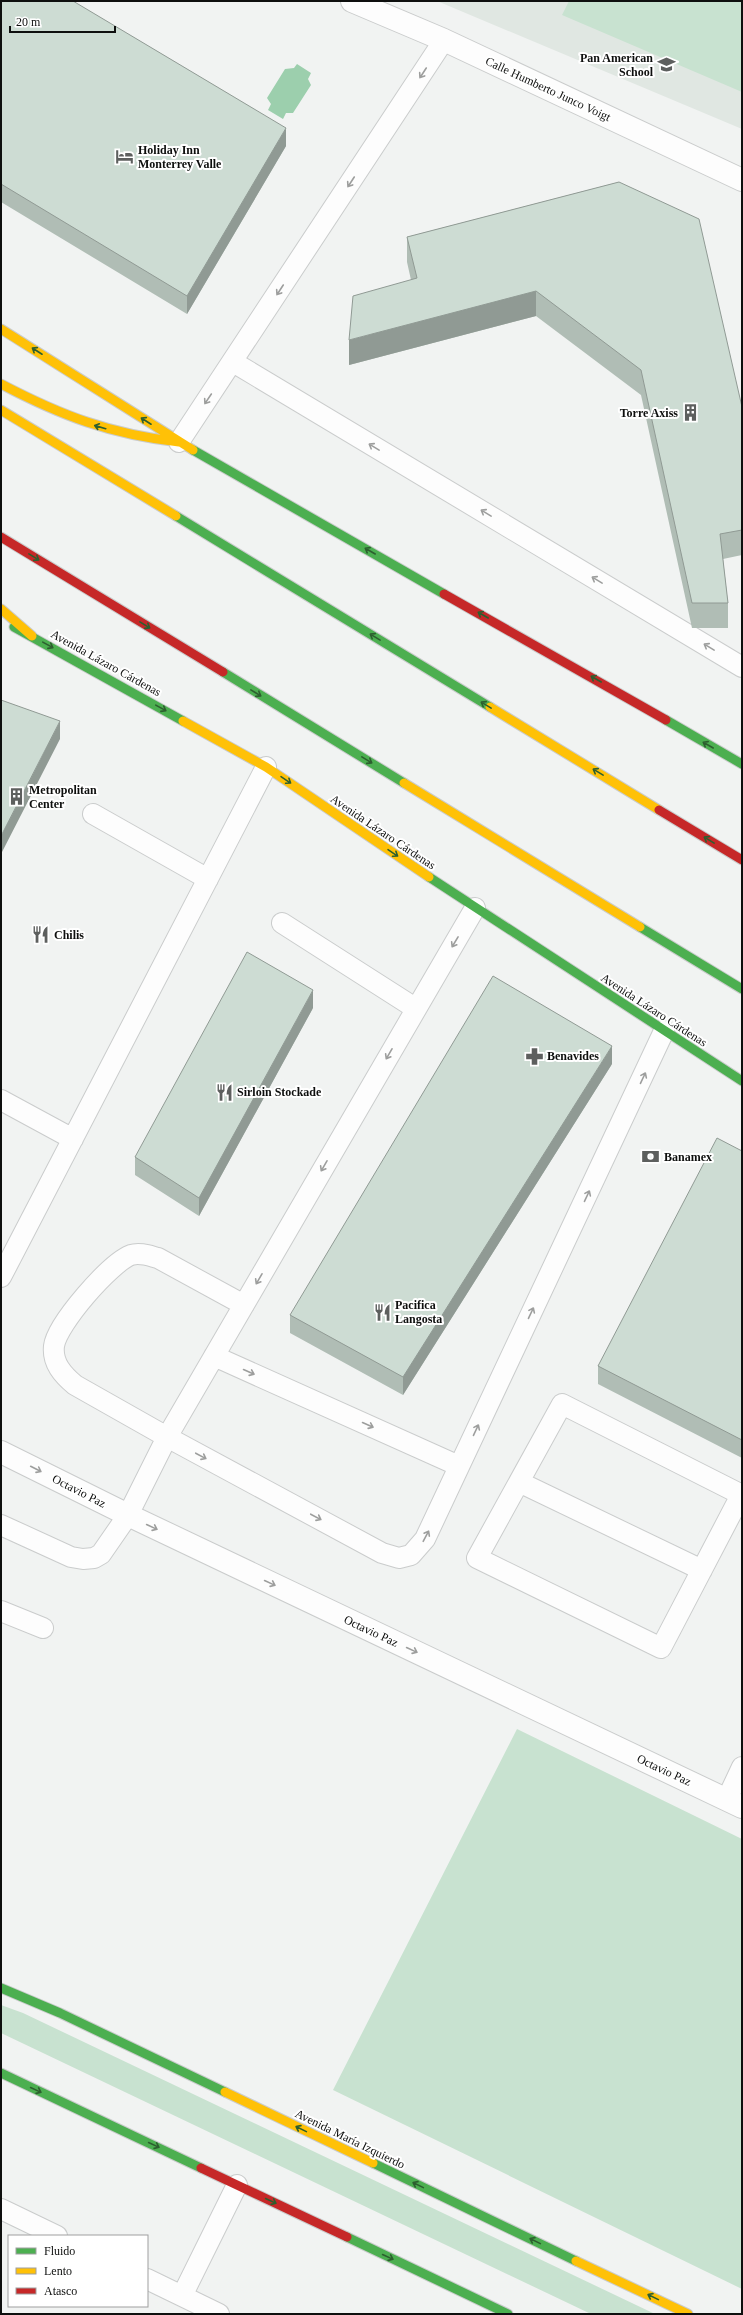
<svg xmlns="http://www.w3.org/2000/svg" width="743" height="2315" viewBox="0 0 743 2315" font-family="Georgia,serif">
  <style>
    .built { fill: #e0e7e2 }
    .green { fill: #c8e2d0 }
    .water { fill: #9ccfad }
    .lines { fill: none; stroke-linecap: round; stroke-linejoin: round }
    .lane-casing { stroke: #cacccc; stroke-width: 22 }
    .street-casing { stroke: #cacccc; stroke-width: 24 }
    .fast-casing { stroke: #cacccc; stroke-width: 11 }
    .slow-casing { stroke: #cacccc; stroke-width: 11 }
    .jam-casing { stroke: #cacccc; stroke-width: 11 }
    .lane { stroke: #fdfdfd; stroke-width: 20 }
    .street { stroke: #fdfdfd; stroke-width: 22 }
    .fast { stroke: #4caf50; stroke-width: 9 }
    .slow { stroke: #ffc107; stroke-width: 9 }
    .jam { stroke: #c62828; stroke-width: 9 }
    .wall { fill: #b0bdb5 }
    .shaded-wall { fill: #909a94 }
    .building { fill: #cddcd3; stroke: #909a94 }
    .oneway { stroke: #9d9e9d }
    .oneway2 { stroke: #2d5f2f }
    .labels { text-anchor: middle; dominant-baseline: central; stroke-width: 4; stroke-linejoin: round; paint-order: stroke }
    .poi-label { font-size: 12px; font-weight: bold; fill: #0e0f0e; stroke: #fff; text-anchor: start }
    .street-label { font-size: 12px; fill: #0e0f0e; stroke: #fff }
  </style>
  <rect width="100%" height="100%" fill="#f1f3f2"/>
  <path class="built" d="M437,1H742V129Z"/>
  <path class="green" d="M569,1H742V92L562,15Z
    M517,1729L742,1839V2289L333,2090Z
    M1,2005L23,2013L655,2314H591L1,2033Z"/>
  <path class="water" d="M297,64L311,73L308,79L311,85L293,113H286L283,119L268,110L271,104L267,98L285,69L294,68Z"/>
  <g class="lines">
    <defs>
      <path id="lane" d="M233,362L742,667
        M179,442L444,40
        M93,814L208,879
        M282,923L415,1008
        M1,1100L73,1139
        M1,1277L266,767
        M244,1305L158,1258C150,1256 140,1252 131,1255C110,1263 57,1324 54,1346C52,1363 63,1375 75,1385L167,1437L382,1553L399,1558L411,1555L425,1539L664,1031
        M214,1356L459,1466
        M519,1482L702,1570
        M741,1495L661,1648L477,1558L562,1404L742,1495
        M1,1525L71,1557L83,1559L94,1558L101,1554L128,1515L167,1437L475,908
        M1,1611L43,1628
        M727,1799L742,1767
        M1,2209L57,2236
        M147,2279L182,2296L237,2185
        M182,2296L219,2314"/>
      <path id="street" d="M352,1L444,40L742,180
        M1,1452L128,1515L742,1807"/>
      <path id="fast" d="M193,450L444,594
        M176,516L490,707
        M14,627L183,721
        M223,672L404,783
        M666,720L742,764
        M429,877L742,1081
        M640,927L742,989
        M1,1988L60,2013L225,2092
        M1,2073L201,2168
        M373,2163L576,2261
        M347,2237L508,2314"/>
      <path id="slow" d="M1,329L193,450
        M1,384C62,416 110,434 179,442
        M1,410L176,516
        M1,609L32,636
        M490,707L659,810
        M183,721L266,767L429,877
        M404,783L640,927
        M225,2092L373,2163
        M576,2261L688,2314"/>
      <path id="jam" d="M1,537L223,672
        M444,594L666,720
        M659,810L742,860
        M201,2168L347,2237"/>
    </defs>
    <use href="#lane" class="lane-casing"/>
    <use href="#street" class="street-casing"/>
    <use href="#fast" class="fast-casing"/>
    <use href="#slow" class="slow-casing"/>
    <use href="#jam" class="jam-casing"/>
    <use href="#lane" class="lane"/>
    <use href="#street" class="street"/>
    <use href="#fast" class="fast"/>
    <use href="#slow" class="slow"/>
    <use href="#jam" class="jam"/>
  </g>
  <path class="wall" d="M1,1L286,146L187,314L1,202Z
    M619,182L742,407V555L723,559L728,603V628H692L641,395L536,316L349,365L411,280L407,262V237Z
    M313,1008L199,1216L135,1175V1157Z
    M612,1064L403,1395L290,1333V1315Z
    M742,1151V1458L598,1384V1366Z"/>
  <path class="shaded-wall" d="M286,128V146L187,314V296Z
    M536,291V316L349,365V340Z
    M60,721V739L1,854V836Z
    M313,990V1008L199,1216V1198Z
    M612,1046V1064L403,1395V1377Z"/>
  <path class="building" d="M1,1H73L286,128L187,296L1,184Z
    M619,182L699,219L742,407V530L720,534L728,603H692L641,370L536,291L349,340L353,296L417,278L407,237Z
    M1,700L60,721L1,836Z
    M247,952L313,990L199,1198L135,1157Z
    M493,976L612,1046L403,1377L290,1315Z
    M717,1138L742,1151V1440L598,1366Z"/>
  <defs><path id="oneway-shaft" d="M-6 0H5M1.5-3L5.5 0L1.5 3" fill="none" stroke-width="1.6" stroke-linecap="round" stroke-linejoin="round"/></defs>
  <g class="oneway">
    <use href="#oneway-shaft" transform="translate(423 73) rotate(123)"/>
    <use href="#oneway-shaft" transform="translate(351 182) rotate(123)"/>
    <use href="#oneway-shaft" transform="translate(280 290) rotate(123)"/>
    <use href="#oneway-shaft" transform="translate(208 399) rotate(124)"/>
    <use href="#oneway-shaft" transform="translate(374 447) rotate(-149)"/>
    <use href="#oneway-shaft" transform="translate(486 513) rotate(-149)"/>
    <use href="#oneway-shaft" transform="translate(597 580) rotate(-149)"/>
    <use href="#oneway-shaft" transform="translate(709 647) rotate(-149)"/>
    <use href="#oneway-shaft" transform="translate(455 942) rotate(121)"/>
    <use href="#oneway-shaft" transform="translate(389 1054) rotate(120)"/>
    <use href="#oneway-shaft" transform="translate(643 1078) rotate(-65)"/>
    <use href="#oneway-shaft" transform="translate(324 1166) rotate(120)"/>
    <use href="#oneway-shaft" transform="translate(587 1196) rotate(-65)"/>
    <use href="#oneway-shaft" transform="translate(259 1279) rotate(120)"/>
    <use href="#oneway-shaft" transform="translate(531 1313) rotate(-65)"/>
    <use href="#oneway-shaft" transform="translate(249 1372) rotate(24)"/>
    <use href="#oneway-shaft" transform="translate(368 1425) rotate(24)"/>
    <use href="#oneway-shaft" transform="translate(476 1430) rotate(-65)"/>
    <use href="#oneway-shaft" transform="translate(201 1456) rotate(28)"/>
    <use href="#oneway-shaft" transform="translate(36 1469) rotate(27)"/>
    <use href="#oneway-shaft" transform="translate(316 1517) rotate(28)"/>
    <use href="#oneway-shaft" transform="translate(152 1527) rotate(25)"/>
    <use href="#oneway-shaft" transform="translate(426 1536) rotate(-62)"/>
    <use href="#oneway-shaft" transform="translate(270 1583) rotate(25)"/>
    <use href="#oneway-shaft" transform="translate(412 1650) rotate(25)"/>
  </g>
  <g class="oneway2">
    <use href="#oneway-shaft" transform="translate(37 351) rotate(-147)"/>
    <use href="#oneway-shaft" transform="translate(146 421) rotate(-147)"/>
    <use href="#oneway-shaft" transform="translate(100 427) rotate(-164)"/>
    <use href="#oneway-shaft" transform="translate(370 551) rotate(-150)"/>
    <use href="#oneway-shaft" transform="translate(34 557) rotate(31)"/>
    <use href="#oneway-shaft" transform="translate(483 615) rotate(-150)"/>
    <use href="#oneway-shaft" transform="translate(145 625) rotate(31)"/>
    <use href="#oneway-shaft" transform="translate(375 637) rotate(-149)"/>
    <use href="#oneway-shaft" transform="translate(48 645) rotate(29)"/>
    <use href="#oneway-shaft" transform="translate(596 679) rotate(-150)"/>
    <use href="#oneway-shaft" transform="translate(256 693) rotate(31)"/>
    <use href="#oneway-shaft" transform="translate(486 705) rotate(-149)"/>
    <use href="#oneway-shaft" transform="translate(161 708) rotate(29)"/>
    <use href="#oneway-shaft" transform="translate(708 745) rotate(-150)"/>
    <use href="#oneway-shaft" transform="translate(367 760) rotate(31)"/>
    <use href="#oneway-shaft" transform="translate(598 772) rotate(-149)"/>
    <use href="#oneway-shaft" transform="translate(286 780) rotate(34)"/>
    <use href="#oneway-shaft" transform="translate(709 840) rotate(-149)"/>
    <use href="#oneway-shaft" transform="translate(393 853) rotate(34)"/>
    <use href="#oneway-shaft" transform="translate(36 2090) rotate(25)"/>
    <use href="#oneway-shaft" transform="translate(301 2129) rotate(-154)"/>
    <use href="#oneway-shaft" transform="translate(154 2145) rotate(25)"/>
    <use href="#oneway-shaft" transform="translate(418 2185) rotate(-154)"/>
    <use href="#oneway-shaft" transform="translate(271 2201) rotate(25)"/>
    <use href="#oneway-shaft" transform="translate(535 2241) rotate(-154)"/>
    <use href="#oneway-shaft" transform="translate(388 2257) rotate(25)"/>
    <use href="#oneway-shaft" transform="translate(653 2297) rotate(-154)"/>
  </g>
  <defs>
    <symbol id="school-bare" viewBox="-9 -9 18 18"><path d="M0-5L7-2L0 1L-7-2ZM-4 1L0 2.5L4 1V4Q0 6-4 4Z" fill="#5d5f5e" stroke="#fff" stroke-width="2.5" paint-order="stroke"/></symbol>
    <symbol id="hotel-bare" viewBox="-9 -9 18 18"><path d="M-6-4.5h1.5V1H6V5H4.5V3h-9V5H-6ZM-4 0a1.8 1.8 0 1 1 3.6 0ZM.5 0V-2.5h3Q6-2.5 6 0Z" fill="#5d5f5e" stroke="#fff" stroke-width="2.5" paint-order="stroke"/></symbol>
    <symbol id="building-bare" viewBox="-9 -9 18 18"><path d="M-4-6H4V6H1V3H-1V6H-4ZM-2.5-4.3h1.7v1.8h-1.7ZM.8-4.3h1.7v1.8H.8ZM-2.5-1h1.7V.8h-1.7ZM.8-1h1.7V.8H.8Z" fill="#5d5f5e" stroke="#fff" stroke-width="2.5" paint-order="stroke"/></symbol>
    <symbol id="restaurant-bare" viewBox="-9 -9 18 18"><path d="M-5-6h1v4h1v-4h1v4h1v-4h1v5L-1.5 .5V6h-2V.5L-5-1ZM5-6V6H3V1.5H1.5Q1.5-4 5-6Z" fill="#5d5f5e" stroke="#fff" stroke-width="2.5" paint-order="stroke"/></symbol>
    <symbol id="pharmacy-bare" viewBox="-9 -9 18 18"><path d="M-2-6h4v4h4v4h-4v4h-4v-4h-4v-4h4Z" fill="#5d5f5e" stroke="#fff" stroke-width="2.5" paint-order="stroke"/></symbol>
    <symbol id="bank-bare" viewBox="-9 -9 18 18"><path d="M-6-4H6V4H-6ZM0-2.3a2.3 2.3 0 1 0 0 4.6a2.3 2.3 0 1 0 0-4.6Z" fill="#5d5f5e" stroke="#fff" stroke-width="2.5" paint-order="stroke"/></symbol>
  </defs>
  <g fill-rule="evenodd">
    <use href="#school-bare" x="654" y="52" width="25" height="25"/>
    <use href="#hotel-bare" x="112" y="144" width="25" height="25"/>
    <use href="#building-bare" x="678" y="400" width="25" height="25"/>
    <use href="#building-bare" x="4" y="784" width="25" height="25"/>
    <use href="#restaurant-bare" x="28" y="922" width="25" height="25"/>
    <use href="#pharmacy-bare" x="522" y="1044" width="25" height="25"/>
    <use href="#restaurant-bare" x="212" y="1080" width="25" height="25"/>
    <use href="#bank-bare" x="638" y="1144" width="25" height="25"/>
    <use href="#restaurant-bare" x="370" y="1300" width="25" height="25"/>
  </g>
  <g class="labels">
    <g class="poi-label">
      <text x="653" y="58" text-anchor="end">Pan American<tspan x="653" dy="14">School</tspan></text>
      <text x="138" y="150">Holiday Inn<tspan x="138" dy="14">Monterrey Valle</tspan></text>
      <text x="678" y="413" text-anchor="end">Torre Axiss</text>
      <text x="29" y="790">Metropolitan<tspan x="29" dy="14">Center</tspan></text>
      <text x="54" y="935">Chilis</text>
      <text x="547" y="1056">Benavides</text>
      <text x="237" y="1092">Sirloin Stockade</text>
      <text x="664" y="1157">Banamex</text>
      <text x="395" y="1305">Pacifica<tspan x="395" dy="14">Langosta</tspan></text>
    </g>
    <g class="street-label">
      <text transform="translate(548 89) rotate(25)">Calle Humberto Junco Voigt</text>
      <text transform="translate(106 663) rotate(29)">Avenida Lázaro Cárdenas</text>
      <text transform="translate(383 832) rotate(34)">Avenida Lázaro Cárdenas</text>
      <text transform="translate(654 1010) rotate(33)">Avenida Lázaro Cárdenas</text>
      <text transform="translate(79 1491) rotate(27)">Octavio Paz</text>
      <text transform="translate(371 1631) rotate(25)">Octavio Paz</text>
      <text transform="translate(664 1770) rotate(25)">Octavio Paz</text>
      <text transform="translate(350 2139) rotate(26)">Avenida María Izquierdo</text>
    </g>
  </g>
  <rect width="743" height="2315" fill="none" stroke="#0e0f0e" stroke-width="4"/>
  <rect x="8" y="2235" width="140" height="72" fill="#ffffff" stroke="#9f9f9f"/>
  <rect x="16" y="2248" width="20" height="6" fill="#4caf50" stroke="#9f9f9f"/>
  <text x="44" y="2255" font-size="12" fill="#0e0f0e">Fluido</text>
  <rect x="16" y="2268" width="20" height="6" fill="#ffc107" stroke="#9f9f9f"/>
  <text x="44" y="2275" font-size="12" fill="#0e0f0e">Lento</text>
  <rect x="16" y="2288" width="20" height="6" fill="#c62828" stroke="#9f9f9f"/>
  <text x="44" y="2295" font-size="12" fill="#0e0f0e">Atasco</text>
  <path d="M10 26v6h105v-6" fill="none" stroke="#0e0f0e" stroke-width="2"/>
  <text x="16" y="26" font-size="12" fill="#0e0f0e" stroke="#ffffff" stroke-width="3" paint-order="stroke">20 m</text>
</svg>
